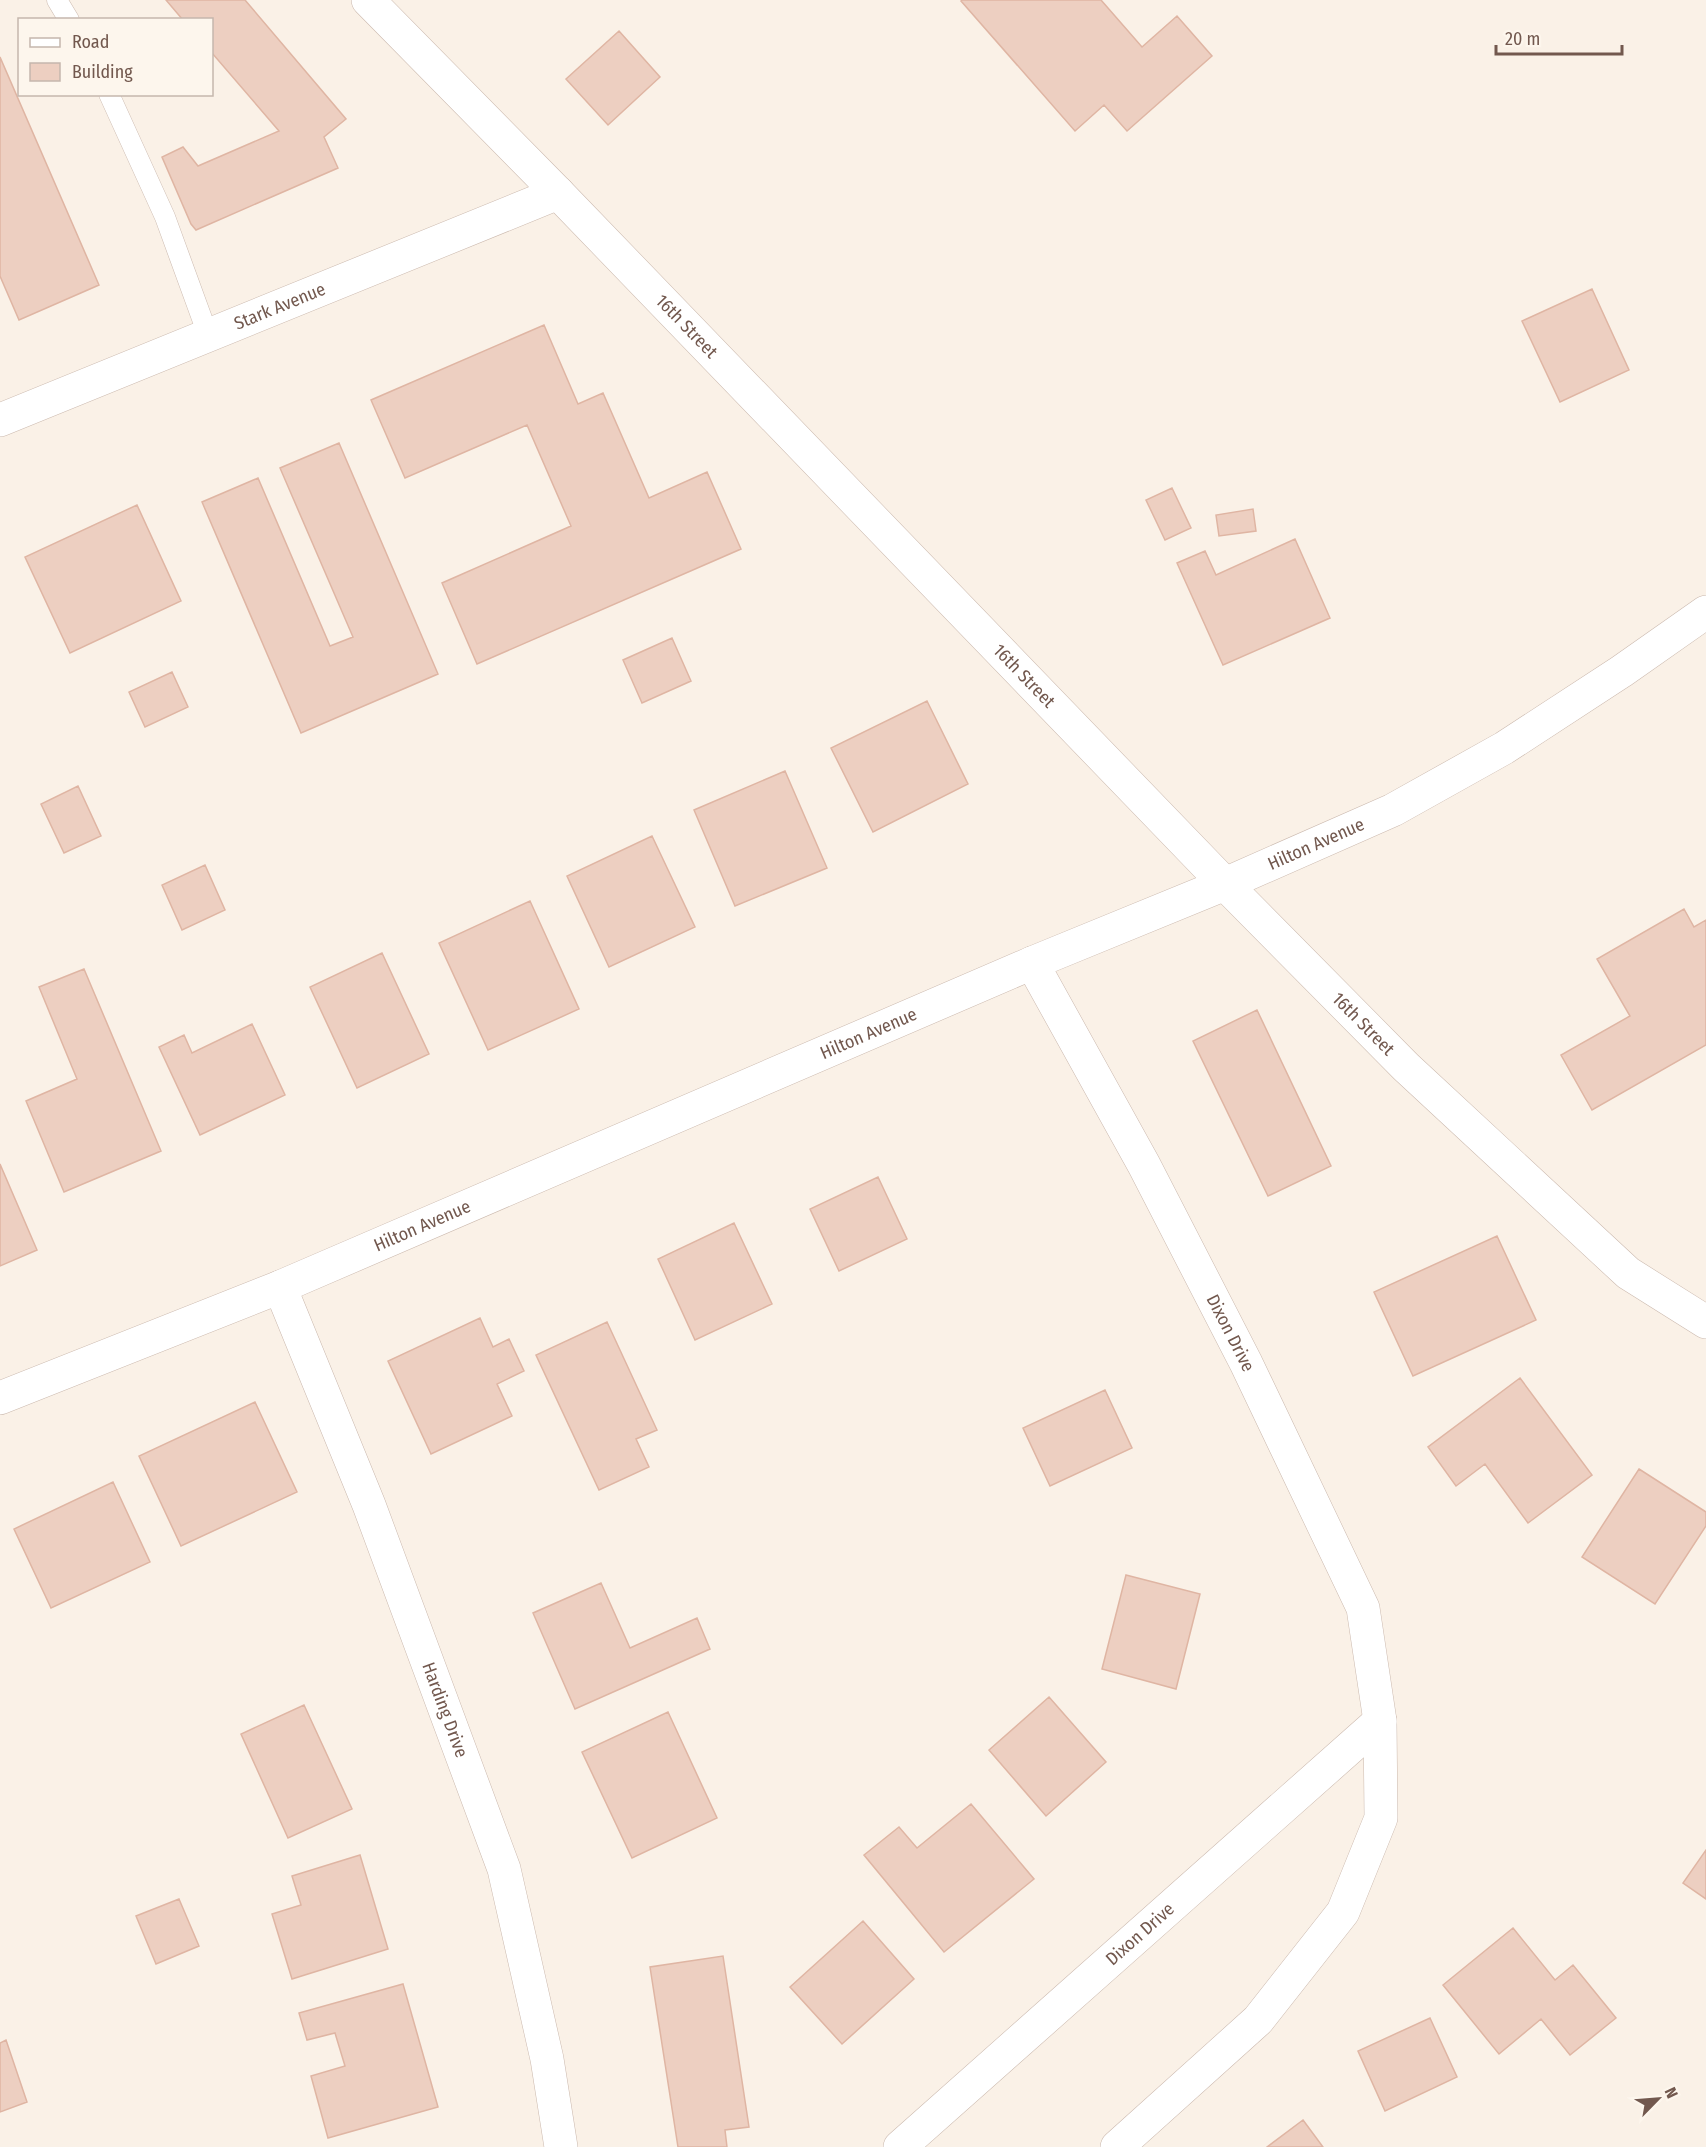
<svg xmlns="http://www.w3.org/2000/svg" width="1706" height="2147" viewBox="0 0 1706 2147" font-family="'Fira Sans Condensed',sans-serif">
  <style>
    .building { fill: #edcfc1; stroke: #dfb5a3; stroke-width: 1.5 }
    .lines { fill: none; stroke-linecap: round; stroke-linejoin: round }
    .service-casing { stroke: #cbb9ae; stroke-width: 21 }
    .minor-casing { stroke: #cbb9ae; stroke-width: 34 }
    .tertiary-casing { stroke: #cbb9ae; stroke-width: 34 }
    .service { stroke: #fff; stroke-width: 20 }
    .minor { stroke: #fff; stroke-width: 33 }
    .tertiary { stroke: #fff; stroke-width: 33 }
    .labels { text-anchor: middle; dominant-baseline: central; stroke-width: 5; stroke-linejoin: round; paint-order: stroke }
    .street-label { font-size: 18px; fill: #72584e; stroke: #fdf6ed }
  </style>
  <rect width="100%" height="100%" fill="#faf1e7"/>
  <path class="building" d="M166,0H245L346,119L324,137L338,168L196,230L191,224L162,157L183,147L198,166L279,131L212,53V20H183Z
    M962,0H1101L1142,47L1177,16L1212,56L1127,131L1104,105L1075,131L961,1Z
    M619,31L660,77L608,125L566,79Z
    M0,57L99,285L19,320L0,276Z
    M1592,289L1629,370L1560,402L1522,321Z
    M544,325L578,404L603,393L649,498L707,472L741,549L477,664L442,583L571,526L527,425L405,478L371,400Z
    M339,443L438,674L301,733L202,502L258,478L330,646L353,637L280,468Z
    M1172,488L1191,528L1165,540L1146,500Z
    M137,505L181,601L70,653L25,557Z
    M1253,509L1256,531L1219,536L1216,515Z
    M1295,539L1330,618L1223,665L1177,563L1205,551L1216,575Z
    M672,638L691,681L642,703L623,660Z
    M172,672L188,707L145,727L129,692Z
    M927,701L968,784L873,832L831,748Z
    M785,771L827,868L735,906L694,810Z
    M78,786L101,836L64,853L41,804Z
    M652,836L695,927L609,967L567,876Z
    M205,865L225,910L182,930L162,885Z
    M530,901L579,1009L488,1050L439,943Z
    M1684,909L1694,927L1706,920V1045L1592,1110L1561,1055L1630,1016L1597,959Z
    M382,953L429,1054L357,1088L310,987Z
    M84,969L161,1151L64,1192L26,1101L77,1079L39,987Z
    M1257,1010L1331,1166L1268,1196L1193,1041Z
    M252,1024L285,1095L200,1135L159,1047L184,1035L192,1053Z
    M0,1164L37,1250L0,1266Z
    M878,1177L907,1239L839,1271L810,1209Z
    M734,1223L772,1304L695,1340L658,1259Z
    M1497,1236L1536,1320L1413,1376L1374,1292Z
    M480,1318L493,1347L509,1339L524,1371L497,1384L512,1416L431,1454L388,1361Z
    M607,1322L657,1430L636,1439L649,1467L599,1490L536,1355Z
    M1520,1378L1592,1475L1528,1523L1485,1464L1456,1486L1428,1447Z
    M1105,1390L1132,1448L1050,1486L1023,1428Z
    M255,1402L297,1492L181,1546L139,1456Z
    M1639,1469L1706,1512V1526L1655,1604L1582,1557Z
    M113,1482L150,1562L51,1608L14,1529Z
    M1126,1575L1200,1594L1176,1689L1102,1669Z
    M601,1583L630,1648L697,1618L710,1649L575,1709L533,1613Z
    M1049,1697L1106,1762L1046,1816L989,1750Z
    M304,1705L352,1809L288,1838L241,1734Z
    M668,1712L717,1818L632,1858L582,1752Z
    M971,1804L1034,1879L944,1952L864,1855L899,1827L917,1848Z
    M1706,1850V1899L1683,1883Z
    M360,1855L388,1949L292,1979L272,1914L301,1905L292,1876Z
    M179,1899L199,1946L156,1964L136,1916Z
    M863,1921L914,1979L842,2044L790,1987Z
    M1513,1928L1555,1980L1573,1965L1616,2018L1570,2055L1541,2019L1499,2054L1443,1985Z
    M723,1956L749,2127L725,2130L727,2147H678L650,1967Z
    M403,1984L438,2107L328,2138L311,2076L345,2066L335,2033L307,2040L299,2013Z
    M1430,2018L1457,2077L1385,2111L1358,2051Z
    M6,2040L27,2102L0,2112V2043Z
    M1303,2120L1323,2147H1267Z"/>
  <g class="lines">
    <defs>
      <path id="service" d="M57,0L69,20
        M109,94L165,217L208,335"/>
      <g id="minor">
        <path id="s1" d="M368,0L558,193L1225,884L1406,1067L1628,1273L1706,1322"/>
        <path id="s2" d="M0,420L558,193"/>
        <path id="s3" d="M1032,963L1144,1165L1246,1363L1363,1608L1380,1721L1381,1818L1343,1912L1258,2020L1117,2147"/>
        <path id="s4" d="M280,1287L369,1505L504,1869L547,2059L561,2147"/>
        <path id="s5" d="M900,2147L1380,1721"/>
      </g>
      <g id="tertiary">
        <path id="s6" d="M0,1398L280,1287L1032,963L1225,884L1393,810L1504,748L1622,671L1706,612"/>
      </g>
    </defs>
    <use href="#service" class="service-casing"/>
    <use href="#minor" class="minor-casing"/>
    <use href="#tertiary" class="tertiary-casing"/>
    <use href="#service" class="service"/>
    <use href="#minor" class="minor"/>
    <use href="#tertiary" class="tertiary"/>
  </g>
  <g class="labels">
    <g class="street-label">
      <text stroke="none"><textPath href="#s2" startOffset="302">Stark Avenue</textPath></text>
      <text stroke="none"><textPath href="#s1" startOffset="456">16th Street</textPath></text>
      <text stroke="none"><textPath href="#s1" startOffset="942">16th Street</textPath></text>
      <text stroke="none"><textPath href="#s6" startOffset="1428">Hilton Avenue</textPath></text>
      <text stroke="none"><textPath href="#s1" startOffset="1428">16th Street</textPath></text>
      <text stroke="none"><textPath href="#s6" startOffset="942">Hilton Avenue</textPath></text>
      <text stroke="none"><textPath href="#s6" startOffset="456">Hilton Avenue</textPath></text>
      <text stroke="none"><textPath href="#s3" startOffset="420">Dixon Drive</textPath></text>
      <text stroke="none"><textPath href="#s4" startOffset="454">Harding Drive</textPath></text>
      <text stroke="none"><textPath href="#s5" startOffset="321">Dixon Drive</textPath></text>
    </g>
  </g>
  <rect x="18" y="18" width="195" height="78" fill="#fdf6ed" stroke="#c5b7ad" stroke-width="1.5"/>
  <rect x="30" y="38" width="30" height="9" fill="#ffffff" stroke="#c5b7ad" stroke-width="1.5"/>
  <text x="72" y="48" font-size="18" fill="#72584e">Road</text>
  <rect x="30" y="63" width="30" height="18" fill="#edcfc1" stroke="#c5b7ad" stroke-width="1.5"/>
  <text x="72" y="78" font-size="18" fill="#72584e">Building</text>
  <g transform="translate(1658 2099) rotate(65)" stroke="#fdf6ed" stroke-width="4.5" paint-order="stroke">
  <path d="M0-4.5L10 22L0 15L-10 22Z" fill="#72584e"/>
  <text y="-9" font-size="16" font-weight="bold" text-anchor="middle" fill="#72584e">N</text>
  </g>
  <path d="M1496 45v9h126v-9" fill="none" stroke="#72584e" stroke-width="3"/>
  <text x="1505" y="45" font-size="18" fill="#72584e" stroke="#fdf6ed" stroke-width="4.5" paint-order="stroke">20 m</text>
</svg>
